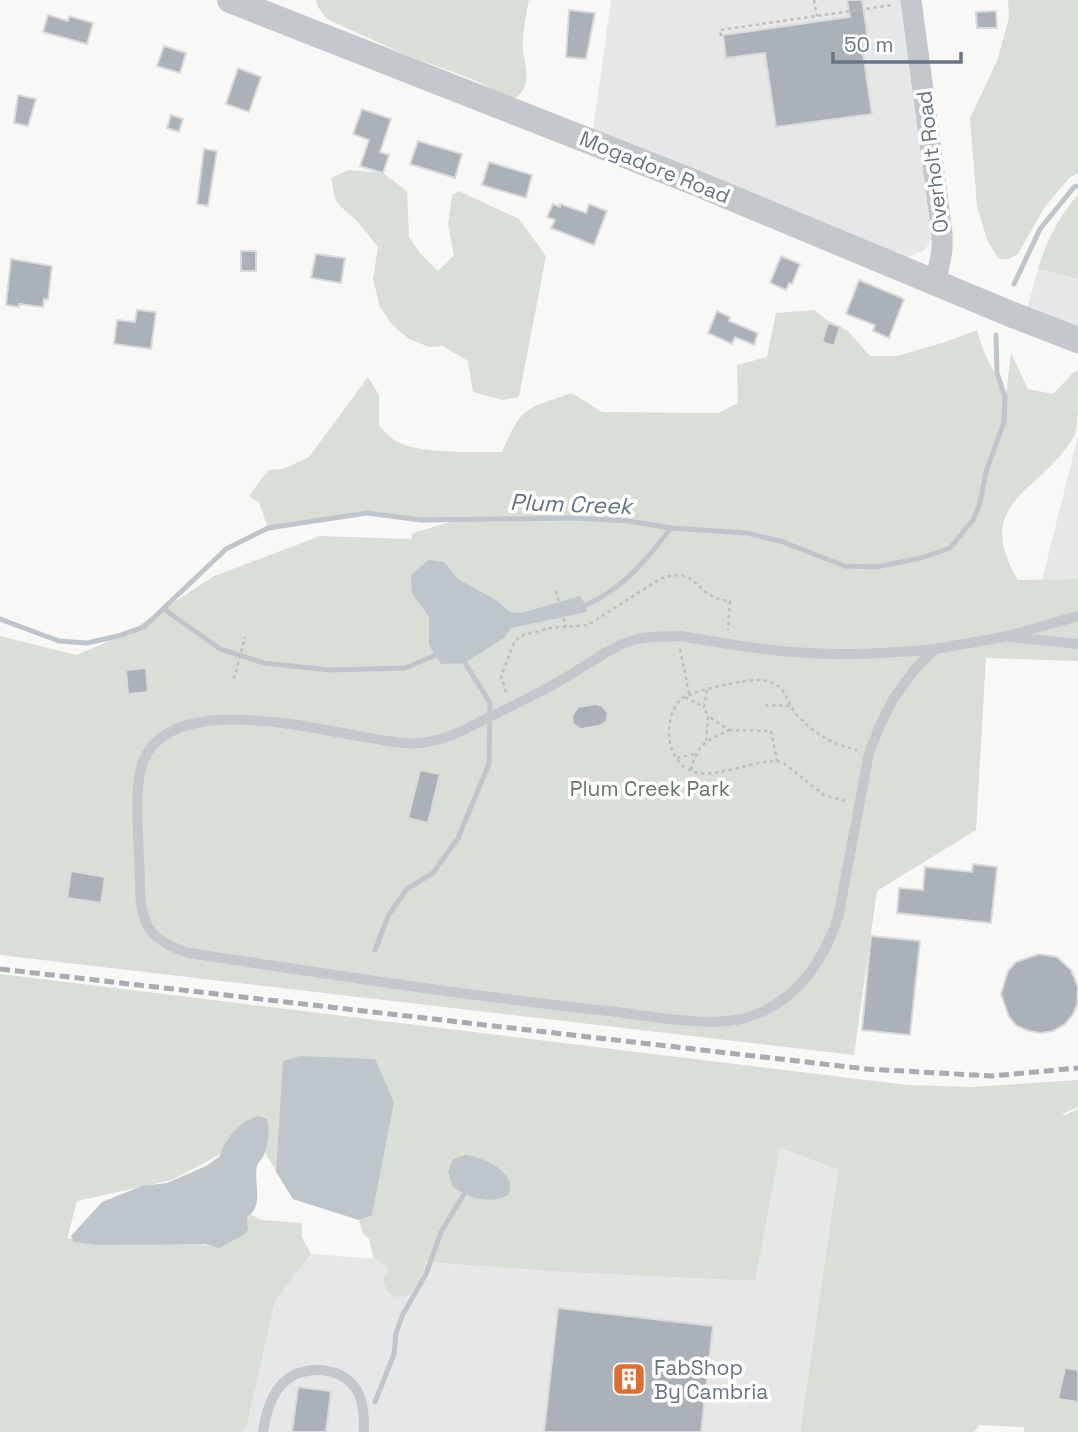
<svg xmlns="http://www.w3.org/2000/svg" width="1078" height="1432" viewBox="0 0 1078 1432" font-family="'Space Grotesk',sans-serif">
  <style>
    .built { fill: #e6e7e7 }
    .green { fill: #d9dfd7 }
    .water { fill: #bec6cc }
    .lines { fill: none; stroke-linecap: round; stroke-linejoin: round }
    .stream { stroke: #bec6cc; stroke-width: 5 }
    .building { fill: #abb1b8; stroke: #dadad8; stroke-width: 2 }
    .path { stroke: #bcbec1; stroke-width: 2.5; stroke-dasharray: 3.5 3.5; stroke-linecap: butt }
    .service { stroke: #c4c7cb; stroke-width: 10 }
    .minor { stroke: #c4c7cb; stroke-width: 21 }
    .tertiary { stroke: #c4c7cb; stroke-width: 26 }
    .rail { stroke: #a7abb2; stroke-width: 5; stroke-dasharray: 10 5; stroke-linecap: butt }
    .labels { text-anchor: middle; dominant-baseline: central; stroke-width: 7; stroke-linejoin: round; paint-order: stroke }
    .street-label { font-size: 21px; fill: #687586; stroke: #fff }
    .park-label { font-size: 21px; fill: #657863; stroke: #fff }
    .poi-label { font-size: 21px; fill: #687586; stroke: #fff; text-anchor: start }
    .water-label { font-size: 23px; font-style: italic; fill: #647681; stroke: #fff }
  </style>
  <rect width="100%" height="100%" fill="#f8f8f6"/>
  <path class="built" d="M611,0H911L933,237L925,250L902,259L593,130Z
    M1038,269L1078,279V331L1026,312Z
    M1078,436V579L1042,580Z
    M779,1148L838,1170L800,1432H243L247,1425L275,1300L311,1254L561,1272L754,1281Z"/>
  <path class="green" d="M316,0H529C526,13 524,26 523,40C521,59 536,84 515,98L504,95L472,79L406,55L327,19L318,7Z
    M1008,0H1078V173L1069,178L1044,208L1018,254L1009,259H999L988,242L977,207L970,118L997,61L1009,18Z
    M348,170L383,173L407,191L409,237L420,253L438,271L454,255L448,226L452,195L459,191L519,219L546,256L519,397L502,400L473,392L468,361L443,346L429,347L409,339L393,326L380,307L373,279L378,247L358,222L339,205L335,198L331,178Z
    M1078,195V279L1038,269C1044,246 1062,211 1078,195Z
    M814,310L827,320L848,331L870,356H897L945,342L977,330C979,337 981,345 984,352C992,370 1004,384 1005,405L1011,353L1028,389L1053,394L1075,371L1078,372C1078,386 1078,420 1076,432C1047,492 969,498 1018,580L1078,579V661L986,658L976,830L877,891L854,1055L0,955V636L76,655L126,634L214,576L320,536L411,539L413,533L457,520H421L367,513L268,528L259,503L249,496L268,470L283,469L309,457L368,377L379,395V426C384,431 390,437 396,441C417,454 477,452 502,452C522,405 526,409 572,393L602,412L718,413L738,403L737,365L767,357L776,313Z
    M0,974L907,1085L972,1087L1078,1080V1107L1062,1114L1065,1115L1078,1109V1432H1024V1427L979,1425L974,1432H800L838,1170L780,1148L755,1281L561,1272L425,1262C426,1268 414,1293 407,1296C393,1301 384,1290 383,1278L387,1273L386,1267L373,1257L369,1239L363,1233L359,1220L293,1199L255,1136L172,1180L77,1201L67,1239L146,1236L219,1247L248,1229L247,1217L252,1215L261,1220L302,1223V1237L311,1254L275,1301L247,1425L243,1432H0Z"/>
  <path class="water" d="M428,560L444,562L458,579L496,600L510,612L521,613L580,596L586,605L587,612L511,628L505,637L465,663L441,664L429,645V617L412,593L411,575Z
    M300,1056L375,1059L394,1102L372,1215L359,1220L293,1199L276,1172L283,1061Z
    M259,1116L267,1119C270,1130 268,1147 263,1157C261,1160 258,1163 257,1166C253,1182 265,1206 247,1217L248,1229L245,1234L219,1248L205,1244L98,1245L74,1242L71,1236L102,1202L142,1186L167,1183L206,1166L220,1156C225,1138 241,1120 259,1116Z
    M466,1155C483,1158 519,1171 508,1195C491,1205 468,1198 453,1187L448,1172L453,1159Z"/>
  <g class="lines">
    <path class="stream" d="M1014,284L1040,229L1074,187L1078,186
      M586,605C624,588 646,560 671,528
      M164,609L220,649L264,663L330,670L405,668L436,655
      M0,619L59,641L87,643L118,636L144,627L226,549L268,528L367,513L421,520L577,518L628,521L671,528L747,533L783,542L845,566L876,567L921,558L950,548L973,520L980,503L986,472L1004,422L1005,397L997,373L996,335
      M375,950L388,916L407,889L433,873L458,838L489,764L490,703L465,663
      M375,1402L394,1354L396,1333L403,1314L426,1274L441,1232L464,1194"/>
  </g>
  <path class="building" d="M847,0H862L868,39L861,40L872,114L776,127L765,53L726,58L723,35L850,17Z
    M569,10L595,13L586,59L566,57Z
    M996,11L997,28H977L976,12Z
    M48,15L68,21L69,16L93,23L87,44L43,32Z
    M164,46L186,53L180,73L157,66Z
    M238,68L261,77L249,112L226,104Z
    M18,95L36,99L28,126L14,123Z
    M362,109L391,119L380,152L389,155L383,173L360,166L369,140L353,134Z
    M171,115L183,119L179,132L167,128Z
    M418,141L462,154L455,178L410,164Z
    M204,149L217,151L208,206L197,204Z
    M489,162L532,175L526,198L482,185Z
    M553,204L560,207V204L586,213L589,204L607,211L594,245L551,228L555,220L547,217Z
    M241,251H256V271H241Z
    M316,254L345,258L341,283L311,278Z
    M781,256L800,264L792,284L789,283L786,290L770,283Z
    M11,259L52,266L48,300L44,299L43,307L19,304V307L6,305Z
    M859,280L904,299L889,338L873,331L875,325L846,314Z
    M137,310L156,312L151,349L114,344L117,320L135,322Z
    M717,311L730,317L729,321L758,333L754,345L735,337L732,344L708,333Z
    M828,323L840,327L834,346L822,342Z
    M146,668L148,692L128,694L126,670Z
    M596,704L602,706L608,713L606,722L599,726L581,729L573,724L572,716L578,707Z
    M420,770L440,774L428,823L408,818Z
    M973,864L997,867L991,923L897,913L899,888L923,890L925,867L972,872Z
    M71,871L105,877L101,903L67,898Z
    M871,936L920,941L910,1035L862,1030Z
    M1039,954L1057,957L1071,970L1078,987L1077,1005L1072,1016L1064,1025L1053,1031L1041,1033L1029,1031L1017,1026L1009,1017L1001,994L1008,971L1016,962Z
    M558,1308L713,1326L701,1432H544Z
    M1065,1368L1078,1370V1402L1058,1399Z
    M298,1387L331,1391L326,1432H292Z"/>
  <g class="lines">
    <path class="path" d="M814,0L817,16
      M721,36L720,30L893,5
      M556,591L566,627
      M680,649L689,693
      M234,679L245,637
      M707,690L704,707L708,716
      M506,692L501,676L514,643L520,636L550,628L588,625L660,579C700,564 692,598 730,601L728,630
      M685,697L704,707
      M765,705L792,706
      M729,730L771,731L777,761
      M677,758L694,754
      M691,770C697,744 706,741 729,730L708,716L706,741
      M845,801L824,795L785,764L777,761C753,761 722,776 699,773C665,767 661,720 681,699C689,691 751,678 763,680C790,686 783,700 798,716C816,735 832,744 857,750"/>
    <path class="service" d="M680,636C723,643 766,651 810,653C852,656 893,653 935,649L915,669L894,698L881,723L869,753L838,918C822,964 794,1004 745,1018C708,1028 646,1015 608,1011C468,996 328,974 189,953C152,941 141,928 140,888C140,856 134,802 140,772C160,678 341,738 402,743C423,745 445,739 464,730C495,714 528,699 558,682C584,668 609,646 638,639C651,636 666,637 680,636Z
      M1010,637L1078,644
      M935,649L1004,637L1078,616
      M263,1432C265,1416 271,1394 284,1382C303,1365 336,1366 353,1385C364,1397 364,1417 364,1432"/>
    <path class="minor" d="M911,0L942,233V250L936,282"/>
    <path class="tertiary" d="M230,0L696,183L1013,315L1078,340"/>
    <path class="rail" d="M0,969L867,1069L992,1076L1078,1068"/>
  </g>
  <defs>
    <symbol id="building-square" viewBox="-11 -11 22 22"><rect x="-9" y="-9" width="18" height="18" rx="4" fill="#de6d30" stroke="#fff"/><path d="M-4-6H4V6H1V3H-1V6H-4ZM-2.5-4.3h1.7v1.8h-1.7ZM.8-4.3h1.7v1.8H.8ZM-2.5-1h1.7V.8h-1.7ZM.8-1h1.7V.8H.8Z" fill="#fff"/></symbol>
  </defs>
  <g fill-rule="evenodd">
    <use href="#building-square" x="610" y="1360" width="38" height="38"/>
  </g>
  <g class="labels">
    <g class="street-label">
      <text transform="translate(932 162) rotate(-97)">Overholt Road</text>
      <text transform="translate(655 167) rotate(22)">Mogadore Road</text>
    </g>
    <g class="park-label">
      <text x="650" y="788">Plum Creek Park</text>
    </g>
    <g class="poi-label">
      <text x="654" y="1367">FabShop<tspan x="654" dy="24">By Cambria</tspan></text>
    </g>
    <g class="water-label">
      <text transform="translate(571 504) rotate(2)">Plum Creek</text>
    </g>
  </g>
  <path d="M833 52v10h128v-10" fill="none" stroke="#687586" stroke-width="3.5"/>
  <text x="844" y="52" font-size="21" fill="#687586" stroke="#ffffff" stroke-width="5" paint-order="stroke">50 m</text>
</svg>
